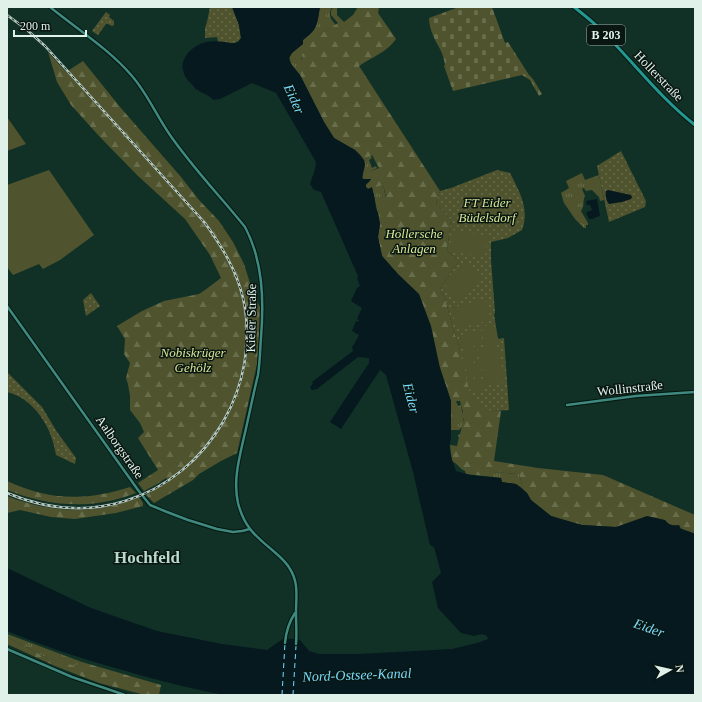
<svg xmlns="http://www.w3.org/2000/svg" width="702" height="702" viewBox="0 0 702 702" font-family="Georgia,serif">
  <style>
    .grass { fill: url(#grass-tufts) }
    .forest { fill: url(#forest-firs) }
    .cemetery { fill: url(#cemetery-stones) }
    .park { fill: url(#park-dots) }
    .garden { fill: #4f542e }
    .water { fill: #05191f }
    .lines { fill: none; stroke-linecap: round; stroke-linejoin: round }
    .ferry { stroke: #79dbfd; stroke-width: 1; stroke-dasharray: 5 4; stroke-linecap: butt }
    .secondary-casing { stroke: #00180f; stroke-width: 4.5 }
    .primary-casing { stroke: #00180f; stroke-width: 5 }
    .secondary { stroke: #408980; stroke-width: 2.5 }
    .primary { stroke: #249792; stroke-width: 3 }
    .rail-casing { stroke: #b5c9c1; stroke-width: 2.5 }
    .rail { stroke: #091611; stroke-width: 1; stroke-dasharray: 3; stroke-linecap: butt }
    .labels { text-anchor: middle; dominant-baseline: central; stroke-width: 3; stroke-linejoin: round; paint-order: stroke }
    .shield { fill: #091611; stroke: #a0afa9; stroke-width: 1 }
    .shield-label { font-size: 12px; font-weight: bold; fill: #e0f1ea }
    .street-label { font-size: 13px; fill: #e0f1ea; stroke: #091611 }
    .park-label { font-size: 13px; font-style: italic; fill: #dae696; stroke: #091611 }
    .water-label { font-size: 14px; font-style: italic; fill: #79dbfd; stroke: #091611 }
    .district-label { font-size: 17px; font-weight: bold; fill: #b8dacc; stroke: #091611 }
  </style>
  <defs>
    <pattern id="grass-tufts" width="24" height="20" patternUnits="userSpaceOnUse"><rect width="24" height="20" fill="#4f542e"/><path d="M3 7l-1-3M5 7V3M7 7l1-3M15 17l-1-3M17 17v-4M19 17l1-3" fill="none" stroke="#686d4c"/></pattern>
    <pattern id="forest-firs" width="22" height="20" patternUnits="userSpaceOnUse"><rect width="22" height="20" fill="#4f542e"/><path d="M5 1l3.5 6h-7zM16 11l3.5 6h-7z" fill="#686d4c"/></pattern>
    <pattern id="cemetery-stones" width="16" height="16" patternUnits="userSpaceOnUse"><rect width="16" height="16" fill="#4f542e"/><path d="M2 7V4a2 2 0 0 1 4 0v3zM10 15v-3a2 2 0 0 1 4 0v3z" fill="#686d4c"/></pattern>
    <pattern id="park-dots" width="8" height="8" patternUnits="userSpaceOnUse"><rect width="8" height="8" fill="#4f542e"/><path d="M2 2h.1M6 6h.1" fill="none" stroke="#686d4c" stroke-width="1.8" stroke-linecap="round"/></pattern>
  </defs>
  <rect width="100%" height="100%" fill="#123126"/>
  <path class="grass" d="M320,7H332C328,15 330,19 336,25L319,35L305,52L301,59V72L300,75C286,58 285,57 303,44V40C318,29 317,24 320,7Z
    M371,156L372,158L369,160L372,168L376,166L377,168L371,171L374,177L371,179H363C361,173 366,167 364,161Z
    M582,173L585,180L599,175L604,200L600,201L599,197L592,190L586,191L584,188L582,189L585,196C582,203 585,205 581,211L588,223V225H586V228H584L575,219L564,203L561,193L569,188L566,181Z
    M383,185L386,198V203L385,204V224H380L372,187Z
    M451,401H456L458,406L461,405C462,414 467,424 459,430H451Z
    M493,472L519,474L522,485V488L516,484L502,482L501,478L493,477Z
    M7,634L82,662L75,667L45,657L7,637Z"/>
  <path class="forest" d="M333,7H338L337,9V15L344,22L353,15L358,7H379L378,13L396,39C387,52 372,57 359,66L440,191L436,203L451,220L447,251L459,261L440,288L445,298L453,328L460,349L492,411H501L494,461L538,468L603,475L695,515V534L693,533L669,524L624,525L616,527L582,525L573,523L551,516L531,500L527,493L522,488V485L519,474L493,472V477L466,474L465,471C460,469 457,463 452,461L450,445L457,446L459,437L458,436V435L460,434L464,419L461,416L463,412L460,401H451L440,368L397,273L382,256L378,237L380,224L385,223V203H386V196L383,185L368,189L366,187V185L371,179L373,177L371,171L379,168L372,155L364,161L360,155L355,150L334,138L324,122L300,75C302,70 300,66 301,61C302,56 305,52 305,47L319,35L338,23L331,15V11Z
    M48,52L66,72L83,61L120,107L181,177L199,200L219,221L233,242L244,264L254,296L260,307L259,340L257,364L237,453L221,461L199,474L193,480L154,503L146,495L169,481L166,478L157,484L144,491L138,483L158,470L138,438L144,432L140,423L130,410V396L128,384L126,378L130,363L124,354L125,339L117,326L142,311L164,301L199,294L205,290L221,278L210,255L185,219L137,175L99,136L71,105L57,82Z
    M7,481C50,501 86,501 130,487L136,493C92,510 51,507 7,490Z
    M7,496C50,513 96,515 139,497L143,503V506L116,513L75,519L51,517L20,510L7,513Z
    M7,637L45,657L75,666L82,662L161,685L159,695H145L99,683L55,666L7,644Z"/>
  <path class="cemetery" d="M459,7H492L505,43L508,42L529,75C535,80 538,88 542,94L539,96L530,80L522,75L453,91L444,66L445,65C444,60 443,54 440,49C435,40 429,29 429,18Z"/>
  <path class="park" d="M210,7H232L239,25L241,38C236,46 227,42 218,42L217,37L205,38V28L207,22Z
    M106,12L110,15L109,17L114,21V25L112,26L108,24H106L98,35L92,31Z
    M621,151L646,201L645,207L609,222L597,166Z
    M497,170L510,173C519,191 530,209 522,230L508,238L491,242V260L495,313L494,314L498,339L504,338L509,410L492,411L488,410L470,395L460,349L453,328L445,298L440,288L459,261L447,251L451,220L436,203L440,191L451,188Z
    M91,293L100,306L86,316L83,300Z
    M7,372L42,407L57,432L76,458L75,464L56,455C52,428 35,399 7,392Z"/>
  <path class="garden" d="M7,117L26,144L7,151Z
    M49,170L94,235L60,260L43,269L39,264L13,275L7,267V185Z
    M470,194L508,201L503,226L465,219Z
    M453,230L488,236L485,257L449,251Z
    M467,261L482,275L460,301L444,288Z
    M486,299L491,320L457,329L451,308Z
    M494,324L497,343L485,345L481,327Z
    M481,331L483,344L462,349L460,335Z
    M497,344L505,382L485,386L477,348Z
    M475,348L478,361L465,364L462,351Z
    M478,363L481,376L468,379L465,365Z
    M481,377L484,391L471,393L468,380Z"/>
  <path class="water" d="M232,7H320C317,24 318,29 303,40V44L292,53L289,58L291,64L300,75L324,122L334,138L355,150L360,155L364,160L365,165L362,178L363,179H371L369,182L366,184V187L368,189L372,187L373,193L374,194L376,209L378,213L380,224L378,237L382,256L397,273L419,294L431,326L440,368L451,401V439C447,449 453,462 456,471L470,475L501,478L502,482L516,484L527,493L531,500L551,516L582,525L616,527L647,516L665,520C669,525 672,526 679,525L681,529L693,533L695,534V695H225C185,688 147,677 108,666C74,656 40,645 7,631V568L91,608L157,631L222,644L267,650L284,638L300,640L309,651L319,654H358L452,649L477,643L488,639L487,636L482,634L474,636L461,633L438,608L432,582L441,573L434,547L430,545L413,472L386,375L380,370L341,429L330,422L369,363V358L358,357L317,389L312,390L310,388L313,383L312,382L353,351L352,346H353L359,335L352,331L356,321L358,322L359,320L357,319L362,308L351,301L357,288L360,286L357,278L358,276L321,192L314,190L310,184L315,169L316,162L276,93L252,83L220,99L214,100L207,95L199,91L197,89L196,90C192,82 185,81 183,70C181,63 184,59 188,53C198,42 210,40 225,42C228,42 231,44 234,43C238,43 239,41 241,38L239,25Z
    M608,190L631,195L632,197L631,199L622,202L609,204C606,201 605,194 606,191Z
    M597,199L600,216L594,218L593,219H589L586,213L587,212L592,210L590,205H587L586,201Z"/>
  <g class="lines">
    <path class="ferry" d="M282,695L285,643
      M293,695L296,646"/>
    <defs>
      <path id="secondary" d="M50,7C77,29 109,49 132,76C147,93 156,115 170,135C192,167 220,196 245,227C263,261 264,300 261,338C260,350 260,362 258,375C253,395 249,416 244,437C239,459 233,481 238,503C244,526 254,535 271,549C278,555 286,561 290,569C299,583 296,597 296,613C296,623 297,633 296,644
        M7,306L138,490L150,505L167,512L188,520L217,529L233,532L242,531L250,529
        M567,405L636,396L695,392
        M285,643C286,631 289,622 295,613
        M7,649L72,677L125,695"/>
      <path id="primary" d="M574,7C583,14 592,21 600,29C632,60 659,97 695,125"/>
    </defs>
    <use href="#secondary" class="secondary-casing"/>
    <use href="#primary" class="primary-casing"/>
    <use href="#secondary" class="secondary"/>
    <use href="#primary" class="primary"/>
    <defs>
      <path id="rail" d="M7,15L26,29L45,46L205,223C222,247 236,269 243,298C262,384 210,475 125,501C86,513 45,509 7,493"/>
    </defs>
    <use href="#rail" class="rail-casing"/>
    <use href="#rail" class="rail"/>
  </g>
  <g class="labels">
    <rect class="shield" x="587" y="25" width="38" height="20" rx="3"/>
    <g class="shield-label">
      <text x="606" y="35">B 203</text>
    </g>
    <g class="street-label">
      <text transform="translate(659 76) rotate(46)">Hollerstraße</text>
      <text transform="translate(251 318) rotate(-89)">Kieler Straße</text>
      <text transform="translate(630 388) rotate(-6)">Wollinstraße</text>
      <text transform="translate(120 447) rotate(55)">Aalborgstraße</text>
    </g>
    <g class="park-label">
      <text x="487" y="202">FT Eider<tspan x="487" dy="15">Büdelsdorf</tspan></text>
      <text x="414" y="233">Hollersche<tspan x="414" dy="15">Anlagen</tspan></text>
      <text x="193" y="352">Nobiskrüger<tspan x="193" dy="15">Gehölz</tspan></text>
    </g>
    <g class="water-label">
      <text transform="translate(294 99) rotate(66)">Eider</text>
      <text transform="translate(411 398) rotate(75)">Eider</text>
      <text transform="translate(649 628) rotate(20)">Eider</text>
      <text transform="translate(357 675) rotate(-2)">Nord-Ostsee-Kanal</text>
    </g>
    <g class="district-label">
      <text x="147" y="557">Hochfeld</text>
    </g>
  </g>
  <rect width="702" height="702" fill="none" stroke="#e0f1ea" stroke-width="16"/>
  <g transform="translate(670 670) rotate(82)" stroke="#091611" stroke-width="3" paint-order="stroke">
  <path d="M0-3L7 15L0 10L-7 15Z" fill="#e0f1ea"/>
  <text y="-6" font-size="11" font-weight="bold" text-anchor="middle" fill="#e0f1ea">N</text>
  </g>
  <path d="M14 30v6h72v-6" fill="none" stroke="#e0f1ea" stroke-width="2"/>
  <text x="20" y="30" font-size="12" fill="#e0f1ea" stroke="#091611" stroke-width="3" paint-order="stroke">200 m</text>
</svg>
